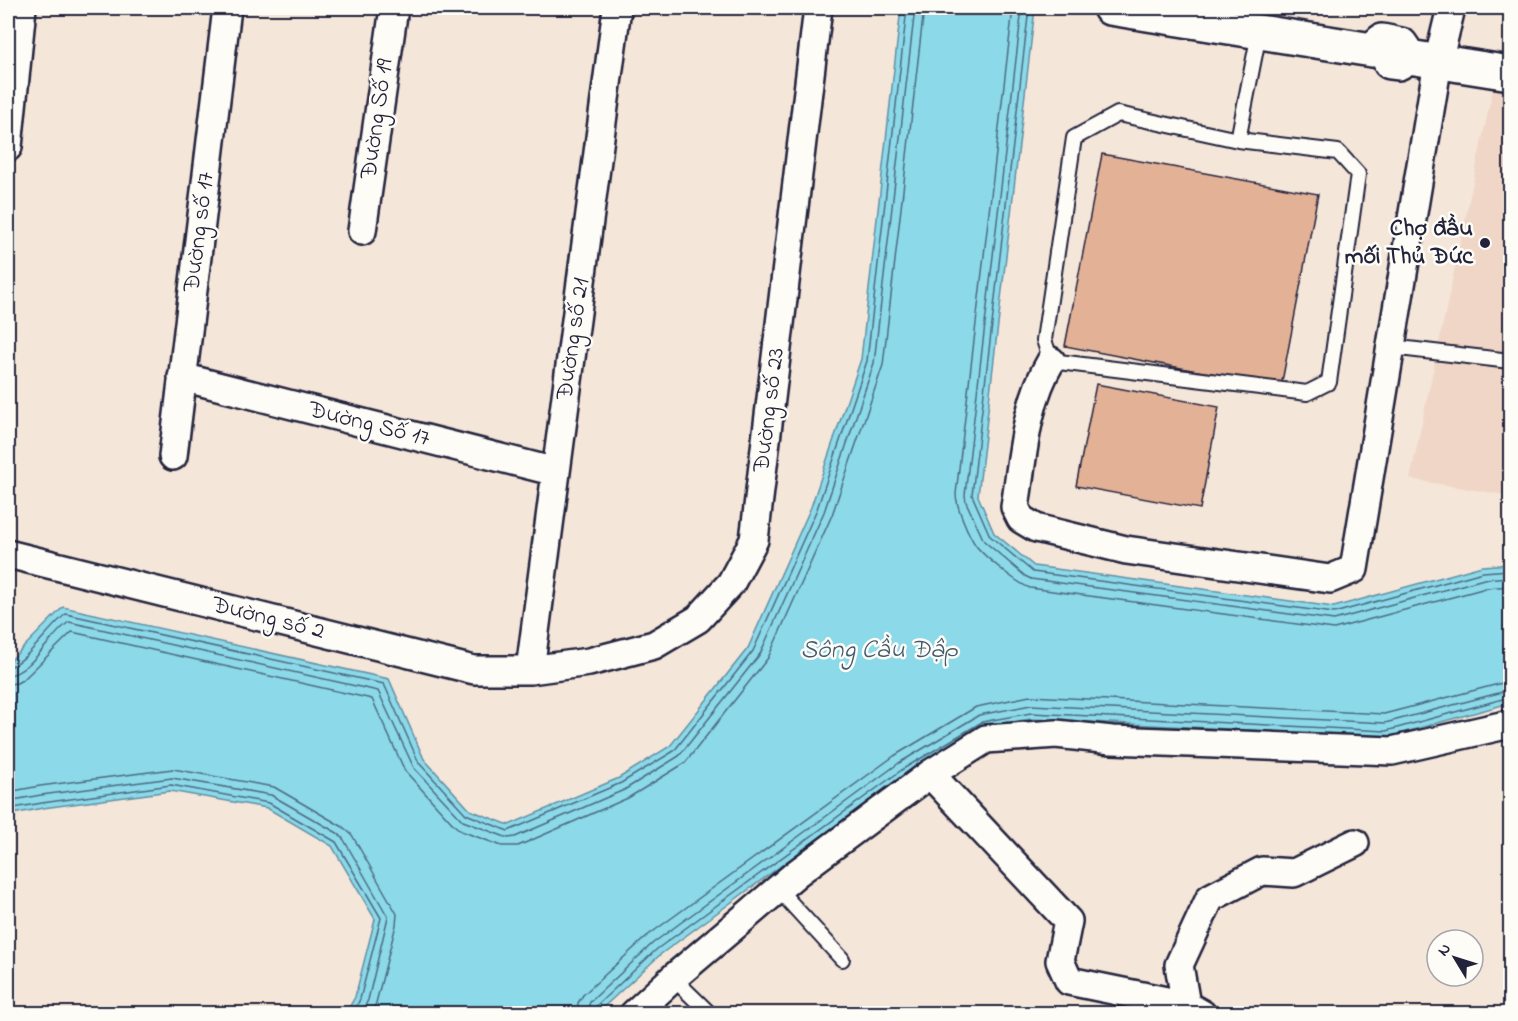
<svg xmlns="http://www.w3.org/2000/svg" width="1518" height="1021" viewBox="0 0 1518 1021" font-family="'Indie Flower',sans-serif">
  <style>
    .built { fill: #f0d6c6 }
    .water { fill: #8bd9e9; stroke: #6190a3; stroke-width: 1.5 }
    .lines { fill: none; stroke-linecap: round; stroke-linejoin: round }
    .shore { stroke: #4c6b81; stroke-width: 1.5 }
    .building { fill: #e3b196; stroke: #22223b; stroke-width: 1.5 }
    .lane-casing { stroke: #22223b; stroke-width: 18 }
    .street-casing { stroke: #22223b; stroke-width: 32 }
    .secondary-casing { stroke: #22223b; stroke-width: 38 }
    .lane { stroke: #fdfcf7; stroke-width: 14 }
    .street { stroke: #fdfcf7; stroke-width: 27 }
    .secondary { stroke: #fdfcf7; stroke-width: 33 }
    .poi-dot { fill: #22223b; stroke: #fdfcf7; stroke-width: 2 }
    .labels { text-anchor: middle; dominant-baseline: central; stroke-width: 5; stroke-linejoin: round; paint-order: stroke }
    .street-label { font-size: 24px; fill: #22223b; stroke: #fdfcf7 }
    .poi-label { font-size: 24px; font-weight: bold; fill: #22223b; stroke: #fdfcf7; text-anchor: end }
    .water-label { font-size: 26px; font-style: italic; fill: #42596f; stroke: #fdfcf7 }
  </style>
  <rect width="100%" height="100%" fill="#f5e6da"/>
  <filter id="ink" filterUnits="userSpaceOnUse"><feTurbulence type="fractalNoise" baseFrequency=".0167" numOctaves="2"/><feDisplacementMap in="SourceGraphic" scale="12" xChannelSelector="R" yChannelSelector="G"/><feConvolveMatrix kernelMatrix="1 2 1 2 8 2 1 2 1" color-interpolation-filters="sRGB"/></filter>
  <g filter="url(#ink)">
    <path class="built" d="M1510,8V496L1410,479Z"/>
    <path class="water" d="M901,8H1035L978,496L994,533L1034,566L1334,607L1482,566L1510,564V703L1387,737L1030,719L985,727L906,774L661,954L597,1013H346L355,997L375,919L332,846L267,808L170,791L43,808L8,815V663L63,607L389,679L424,759L470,810L509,825L619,778L670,746L748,648L811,507L861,359Z"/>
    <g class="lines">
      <path class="shore" d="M1013,8L956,494C956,506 969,537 977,547C985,557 1018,584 1030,588L1334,629L1486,588L1510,586
        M1022,8L965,495L966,502L984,541L1025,576L1031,579L1334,620L1484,579L1510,577
        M1029,8L972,495L990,536L1033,572L1334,613L1483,572L1510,570
        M8,667C24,665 51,625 66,614L384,684L419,763L466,814L508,831L621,783L674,751L753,651L817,509L867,361L907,8
        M8,675C30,674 51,634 69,622L378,691L414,768L463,821L508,838L515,837L624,790L679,756L760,654L824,512L874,363L915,8
        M8,684L17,683L24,679L72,632L372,699L405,771L454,825L461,831L502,846H518L628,798L685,763L768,658L832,515L883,365L924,8
        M8,792L40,786L173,769L274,787L343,827L352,835L397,914L396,925L376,1003L371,1014
        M8,801L41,795L172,778L271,795L339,834L344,840L388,917L368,1000L361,1014
        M8,809L42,803L171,785L269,803L336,842L381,918L360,999L353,1014
        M577,1014L578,1003L583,995L647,936L894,756L976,707L1030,696L1384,714L1510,681
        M586,1014L590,1002L653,943L899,763L979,715L1031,705L1385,723L1510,690
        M593,1014L595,1007L657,949L903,769L982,722L1031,713L1386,731L1510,697"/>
    </g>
    <path class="building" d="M1102,154L1318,194L1281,387L1065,346Z
      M1096,384L1219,407L1200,509L1076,486Z"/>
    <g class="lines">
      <defs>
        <path id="lane" d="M1238,140L1118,114L1074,138L1044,340L1051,361L1307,393L1329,382L1358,174L1338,152L1238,140L1259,33
          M1391,347L1510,361
          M778,889L842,959
          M673,978L710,1014"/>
        <path id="street" d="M8,147L22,8
          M362,231L394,8
          M1051,361C1025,404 1023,458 1015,507L1021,519L1036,528L1126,550L1330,579L1354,569L1438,62L1451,8
          M182,377L556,472
          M173,456L227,8
          M8,554L474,670H530L589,662L654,645L698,619L731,583L754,540L818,8
          M530,670L617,8
          M930,774L1068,921L1060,961L1069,981L1186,1005L1202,1014
          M1186,1005L1179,965L1210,898L1262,871L1294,873L1355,843
          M634,1014L673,978L797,873L930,774L986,739L1056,734L1112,740L1392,751L1510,724"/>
        <path id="secondary" d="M1110,8L1372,50L1382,41L1401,45L1409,57
          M1390,62L1398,63L1409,57L1510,73"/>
      </defs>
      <use href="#lane" class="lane-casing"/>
      <use href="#street" class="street-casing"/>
      <use href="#secondary" class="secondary-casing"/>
      <use href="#lane" class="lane"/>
      <use href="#street" class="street"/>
      <use href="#secondary" class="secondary"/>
    </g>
  </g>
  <circle class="poi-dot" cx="1485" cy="243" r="6"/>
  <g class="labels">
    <g class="street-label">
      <text transform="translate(378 119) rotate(-82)">Đường Số 19</text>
      <text transform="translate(200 232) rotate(-83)">Đường số 17</text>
      <text transform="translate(574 339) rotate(-82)">Đường số 21</text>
      <text transform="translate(770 410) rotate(-83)">Đường số 23</text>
      <text transform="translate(369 425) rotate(14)">Đường Số 17</text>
      <text transform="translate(268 619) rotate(14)">Đường số 2</text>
    </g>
    <g class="poi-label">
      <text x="1473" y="229">Chợ đầu<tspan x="1473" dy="28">mối Thủ Đức</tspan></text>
    </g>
    <g class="water-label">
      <text x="879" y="651">Sông Cầu Đập</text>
    </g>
  </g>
  <rect width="1518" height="1021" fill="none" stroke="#fdfcf7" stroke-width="30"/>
  <rect x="15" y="15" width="1488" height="991" fill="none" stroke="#22223b" stroke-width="2" filter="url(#ink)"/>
  <g transform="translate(1455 958) rotate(308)"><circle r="28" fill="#fdfcf7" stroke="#a5a5ac" stroke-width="1.5"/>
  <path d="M0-4.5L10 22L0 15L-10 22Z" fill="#22223b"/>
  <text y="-9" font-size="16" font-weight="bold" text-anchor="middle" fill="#22223b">N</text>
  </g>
</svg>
